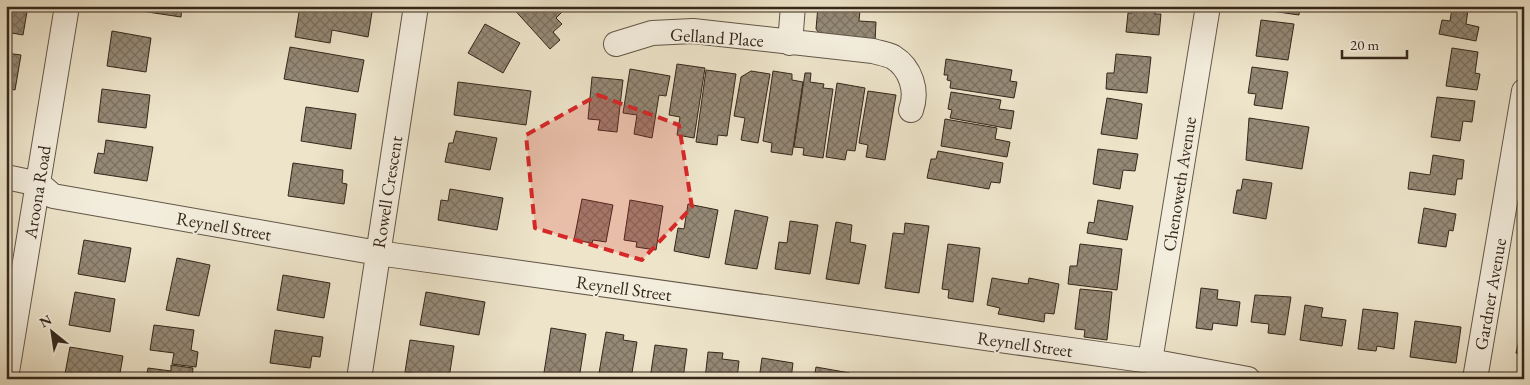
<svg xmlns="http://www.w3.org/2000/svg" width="1530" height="385" viewBox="0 0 1530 385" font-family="'EB Garamond',serif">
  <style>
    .building { fill: url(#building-cross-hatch); stroke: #35271b }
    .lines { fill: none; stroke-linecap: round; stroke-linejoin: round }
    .minor-casing { stroke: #635647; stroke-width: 26 }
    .minor { stroke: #f3eddd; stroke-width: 24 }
    .marked { fill: #d62828; fill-opacity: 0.2; stroke: #d62828; stroke-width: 4; stroke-dasharray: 10 6; stroke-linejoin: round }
    .labels { text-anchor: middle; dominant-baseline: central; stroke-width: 4; stroke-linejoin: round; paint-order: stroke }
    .street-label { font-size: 18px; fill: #35271b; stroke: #f3eddd }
  </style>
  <defs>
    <pattern id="building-cross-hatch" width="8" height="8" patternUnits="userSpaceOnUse" patternTransform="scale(1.25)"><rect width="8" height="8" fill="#958976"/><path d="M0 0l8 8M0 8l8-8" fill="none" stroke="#7a7060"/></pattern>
  </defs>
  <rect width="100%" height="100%" fill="#ede4ca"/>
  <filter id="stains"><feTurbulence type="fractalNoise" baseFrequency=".004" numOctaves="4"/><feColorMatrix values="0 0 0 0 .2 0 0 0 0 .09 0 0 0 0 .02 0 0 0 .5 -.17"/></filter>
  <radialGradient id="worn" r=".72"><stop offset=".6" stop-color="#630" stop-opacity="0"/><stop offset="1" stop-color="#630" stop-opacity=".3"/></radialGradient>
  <path class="building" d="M6,6H28L23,35L6,32Z
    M121,6H182L181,17L121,8Z
    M300,6H373L368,37L332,30L330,43L295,37Z
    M511,6H556L562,12L556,18L562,24L553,32L560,40L550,49Z
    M818,6L860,10L859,21L876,22L875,42L822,37L816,29Z
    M842,6H882V11Z
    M1132,6H1156L1155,14H1161L1159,35L1126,32L1128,13H1132Z
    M1264,6H1300L1299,15L1264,10Z
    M1452,8L1468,10L1466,24L1479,27L1476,41L1439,34L1442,20L1450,21Z
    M1261,20L1294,24L1288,60L1256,56Z
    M485,24L520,43L503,73L468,53Z
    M112,31L151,38L146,72L107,66Z
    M290,47L364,60L358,92L284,79Z
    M1452,48L1478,52L1475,73L1480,74L1477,90L1446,86Z
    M6,53L21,55L15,90L6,88Z
    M1116,54L1151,57L1147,93L1106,89L1107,73H1114Z
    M946,59L1012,70L1010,81L1017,82L1014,98L950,88L951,81L947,80L948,75H944Z
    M677,64L705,68L694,138L677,135L680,117L669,115Z
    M1252,67L1288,72L1282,109L1254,105L1256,94L1248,93Z
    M630,69L670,76L666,96L659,95L652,138L634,134L637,115L623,113Z
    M706,70L736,74L727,136L718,135L717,145L696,142Z
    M751,71L770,74L758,143L741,140L745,118L734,116L741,77Z
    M773,71L792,74V80L803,82L792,155L771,152L772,143L763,141Z
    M805,73H811L810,82L824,84L823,88L833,89L823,158L803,155L804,148L794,147Z
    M592,77L623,80L617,132L598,130L600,120L588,119Z
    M458,82L531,91L526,125L454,115Z
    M837,83L865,88L855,151L847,150L845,160L826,157Z
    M102,89L150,95L146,128L98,122Z
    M868,91L896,95L885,160L866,157L868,145L859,143Z
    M951,92L1001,100L999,109L1014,111L1011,129L950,118L952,110L948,109Z
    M1437,97L1475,101L1472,122L1463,121L1460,141L1431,137Z
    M1107,98L1142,104L1137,139L1101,134Z
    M306,107L356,114L351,149L301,141Z
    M1249,118L1309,127L1302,169L1246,160Z
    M945,119L997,128L995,139L1010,142L1007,157L941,146Z
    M456,131L497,138L490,170L445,162L449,143H453Z
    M106,140L153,147L147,181L94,173L98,153L104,154Z
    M1098,149L1138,154L1135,171L1123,170L1120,189L1093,184Z
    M938,151L1003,163L1000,183L991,182L989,189L927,178L931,159H936Z
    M1433,155L1464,160L1462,179H1457L1455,195L1408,189L1410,172L1430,175Z
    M293,163L343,170L342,183L347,184L344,204L288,196Z
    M1243,179L1272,183L1266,219L1233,213L1237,190H1241Z
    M450,189L503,198L497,230L438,220L441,200L448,201Z
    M582,199L613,205L606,242L593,240L592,243L574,240Z
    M630,200L663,206L656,250L636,247L637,242L624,240Z
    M1098,200L1133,206L1127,240L1087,233L1089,222L1094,223Z
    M688,204L718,210L709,258L674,251L678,228L684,229Z
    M1424,208L1456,214L1453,231L1449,230L1446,247L1418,243Z
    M735,210L768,217L757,269L725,264Z
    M790,221L818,225L810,274L775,269L779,242L787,243Z
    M836,222L852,225L850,242L866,245L859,284L826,279Z
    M905,223L929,226L919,293L885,288L893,233L904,234Z
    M84,240L131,248L125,282L78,274Z
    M948,244L980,248L973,302L948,298L949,290L942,289Z
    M1080,244L1122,249L1117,290L1068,284L1070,266H1077Z
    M177,258L210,265L199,316L166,310Z
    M283,275L330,283L324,318L277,310Z
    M992,278L1028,284L1029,278L1059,284L1054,314L1045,313L1044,322L998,314L1000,308L987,305Z
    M1201,288L1218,290L1217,299L1240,302L1237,326L1213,323L1212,330L1196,328Z
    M1080,289L1112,292L1107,340L1084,337L1085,330L1075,329Z
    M75,292L115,299L110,332L69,325Z
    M426,292L485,302L479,335L420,325Z
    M1255,295L1291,297L1285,335L1268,333L1269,324L1251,322Z
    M1305,305L1323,308L1321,317L1346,320L1342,346L1300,340Z
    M1363,309L1398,313L1394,349L1377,346L1376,351L1358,349Z
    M1415,321L1461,327L1456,363L1410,357Z
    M154,325L194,330L191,350L198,352L196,367L172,364L174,353L150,350Z
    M551,328L586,334L579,379H543Z
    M275,330L323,337L320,357L312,356L310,368L270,363Z
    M606,332L624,335L623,340L637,342L631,379H598Z
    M1520,336H1524V361H1521L1523,354L1516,353Z
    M410,340L454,346L449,378L405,372Z
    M655,345L687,349L683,379H650Z
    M70,347L123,356L119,379H64Z
    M708,352L723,353L722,359L739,361L737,379H705Z
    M762,358L793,363L791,379H759Z
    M171,365L193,368L192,379H146L148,368L171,371Z
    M816,367L850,373L849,379H814Z"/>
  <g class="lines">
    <defs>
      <path id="minor" d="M790,43L793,6
        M616,44L652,33L693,31L873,51C879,53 887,54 893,57C911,68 918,91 911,110
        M6,177L39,184L53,196L378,253L1150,361L1248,379
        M1150,361L1208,6
        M6,378L67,6
        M359,379L416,6
        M1475,379L1524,91"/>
    </defs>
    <use href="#minor" class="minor-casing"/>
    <use href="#minor" class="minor"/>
  </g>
  <path class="marked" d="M598,95L679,125L692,207L642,260L535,228L526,135Z"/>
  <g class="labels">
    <g class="street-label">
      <text transform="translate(717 37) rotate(4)">Gelland Place</text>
      <text transform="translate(1179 184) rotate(-81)">Chenoweth Avenue</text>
      <text transform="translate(37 192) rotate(-81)">Aroona Road</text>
      <text transform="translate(387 192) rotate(-81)">Rowell Crescent</text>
      <text transform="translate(224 226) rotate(10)">Reynell Street</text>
      <text transform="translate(624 288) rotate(8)">Reynell Street</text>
      <text transform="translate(1490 294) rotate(-80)">Gardner Avenue</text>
      <text transform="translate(1025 344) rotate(8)">Reynell Street</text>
    </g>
  </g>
  <rect width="1530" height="385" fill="none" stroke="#ede4ca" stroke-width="25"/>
  <rect x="8" y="8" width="1515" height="370" fill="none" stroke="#35271b" stroke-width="2.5"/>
  <rect x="12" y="12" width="1505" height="360" fill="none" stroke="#35271b"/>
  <g transform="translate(52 332) rotate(330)" stroke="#f3eddd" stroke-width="4" paint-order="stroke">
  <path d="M0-4L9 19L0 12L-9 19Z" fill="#35271b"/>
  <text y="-8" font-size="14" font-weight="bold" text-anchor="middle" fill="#35271b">N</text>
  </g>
  <path d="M1342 50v8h65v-8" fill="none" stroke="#35271b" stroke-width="2.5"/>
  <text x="1350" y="50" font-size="15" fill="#35271b" stroke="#f3eddd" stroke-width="4" paint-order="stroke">20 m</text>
  <rect width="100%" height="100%" filter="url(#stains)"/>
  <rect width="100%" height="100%" fill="url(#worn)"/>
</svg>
